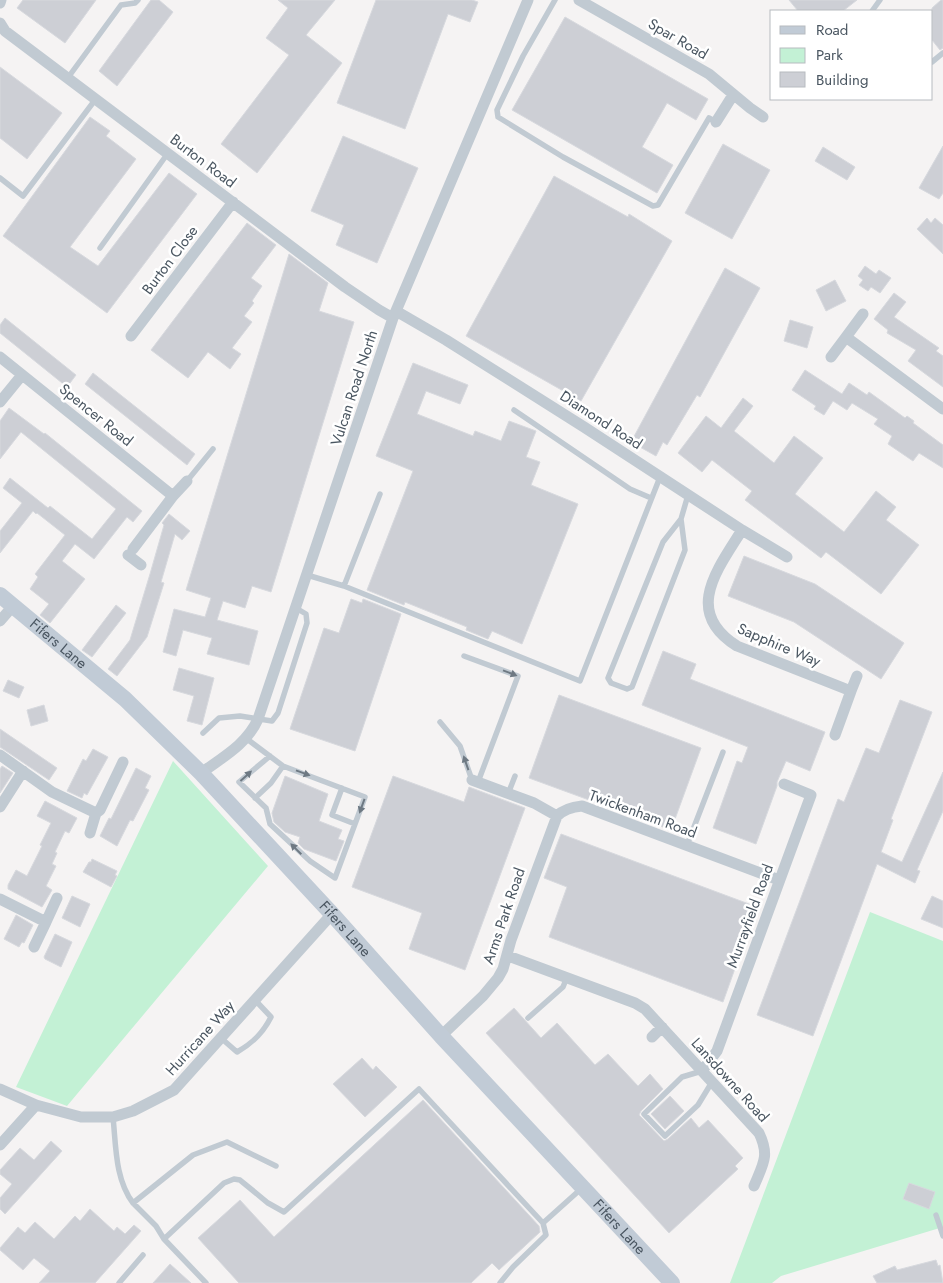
<svg xmlns="http://www.w3.org/2000/svg" width="943" height="1283" viewBox="0 0 943 1283" font-family="Jost,sans-serif">
  <style>
    .green { fill: #c3f1d5 }
    .building { fill: #cdcfd5; stroke: #d7d9de }
    .lines { fill: none; stroke-linecap: round; stroke-linejoin: round }
    .lane { stroke: #c1cad2; stroke-width: 5.5 }
    .street { stroke: #c1cad2; stroke-width: 11 }
    .secondary { stroke: #c1cbd6; stroke-width: 16 }
    .oneway { fill: #6e7983 }
    .labels { text-anchor: middle; dominant-baseline: central; stroke-width: 5; stroke-linejoin: round; paint-order: stroke }
    .street-label { font-size: 15px; fill: #4a5661; stroke: #fff }
  </style>
  <rect width="100%" height="100%" fill="#f5f3f3"/>
  <path class="green" d="M173,761L268,866L67,1106L16,1087Z
    M870,912L943,941V1227L781,1276L772,1283H730Z"/>
  <path class="building" d="M23,0H96L65,43L17,8Z
    M151,0H159L173,12L117,86L99,71Z
    M278,0H335L306,35L342,63L257,173L221,144L289,55L266,38L288,8Z
    M376,0H472L478,2L470,22L448,14L405,129L337,103Z
    M789,0H857L843,11H798Z
    M941,0H943V48L940,50L932,40V8Z
    M565,17L708,99L696,120L667,103L642,147L673,165L657,193L512,110Z
    M0,67L62,113L27,159L0,138Z
    M90,117L110,131L106,136L136,159L70,247L98,266L169,173L197,194L107,313L3,236Z
    M343,136L418,168L377,263L336,245L344,225L311,211Z
    M723,144L770,170L732,239L685,213Z
    M943,146V193L939,199L919,188Z
    M823,147L855,167L847,180L815,161Z
    M554,176L628,217L629,214L672,241L581,401L466,336Z
    M927,218L931,223L935,218L943,225V254L917,229Z
    M247,223L276,245L251,278L262,286L252,301L254,303L244,316L252,322L232,348L241,354L230,369L208,352L188,378L151,350Z
    M289,254L328,283L319,311L354,322L271,592L252,586L245,608L223,601L217,620L258,631L249,665L207,654L212,638L183,630L176,656L163,652L174,609L205,617L211,598L186,590Z
    M865,266L876,274L879,270L891,278L880,293L871,287L868,291L859,285L863,280L858,276Z
    M725,268L760,288L700,397L697,395L667,445L663,442L656,456L631,442Z
    M835,280L846,301L826,311L816,290Z
    M894,293L906,302L894,317L939,348L936,351L943,356V387L908,361L916,350L887,333L888,330L874,319Z
    M5,318L76,375L67,387L0,333V325Z
    M790,320L813,327L807,348L784,341Z
    M413,363L468,385L460,404L426,391L417,414L473,436L475,431L501,441L509,421L536,431L526,457L540,462L531,485L578,504L522,644L492,631L488,639L466,630L467,627L405,602L404,605L367,590L413,471L376,456Z
    M805,370L842,394L849,383L867,395L869,392L905,418L907,416L914,421L913,423L943,445V468L919,453L913,461L888,444L892,436L874,424L878,419L852,403L847,410L833,401L824,415L814,409L816,406L792,390Z
    M93,373L195,454L187,465L85,384Z
    M743,398L753,406L734,431L774,463L794,436L823,458L795,494L844,532L876,491L896,507L886,520L919,545L881,594L826,552L821,558L745,500L752,491L712,460L702,472L678,453L706,416L721,428Z
    M9,408L44,434L45,433L142,511L133,522L127,517L94,559L75,544L62,561L85,579L50,623L40,615L49,604L30,589L38,577L35,574L65,535L37,513L36,514L33,511L0,553V531L22,503L3,488L10,478L48,508L50,506L92,539L116,509L21,432L0,459V421Z
    M169,514L190,531L182,540L175,534L161,582L164,583L147,637L117,676L108,669L130,640L150,574L164,525L162,523Z
    M744,556L815,584L904,643L881,679L794,622L728,596Z
    M351,599L362,603L363,599L401,614L355,751L290,729L324,628L339,633Z
    M116,605L126,613L92,657L82,650Z
    M663,651L696,664L690,679L825,732L810,771L786,761L777,782V786L756,844L713,828L737,761L742,763L748,747L642,705Z
    M179,668L214,678L202,725L187,721L194,696L173,690Z
    M8,680L24,687L19,698L3,691Z
    M559,695L701,748L671,830L529,778Z
    M900,700L932,712L891,819L893,820L881,852L902,862L943,772V811L917,870L920,871L915,883L877,864L813,1036L757,1015L838,799L844,802L866,748L879,753Z
    M44,705L48,721L31,726L27,710Z
    M0,729L57,768L49,780L0,747Z
    M93,749L108,757L87,795L84,793L82,798L67,791L83,759L86,761Z
    M2,766L13,773L0,793V769Z
    M136,768L151,776L145,788L149,790L133,821L130,820L117,846L100,836L109,818L111,819Z
    M285,776L328,794L319,821L342,830L338,839L344,841L336,861L304,849L298,843L300,837L285,832L274,822L272,813Z
    M393,776L464,802L469,787L525,808L465,970L409,949L422,913L352,887Z
    M45,801L77,818L69,833L65,831L55,852L57,853L52,864L56,866L46,886L52,890L42,907L8,889V885L16,870L27,876L42,846L40,845L51,823L37,816Z
    M561,834L757,907L723,1002L549,937L567,887L544,878Z
    M92,859L117,871L115,875L117,876L111,887L83,872L89,862H91Z
    M72,896L90,904L80,927L62,918Z
    M932,896L943,901V928L921,919Z
    M16,915L33,925L24,943L22,942L19,947L4,939Z
    M55,934L72,942L61,967L45,959L44,957Z
    M514,1008L541,1038L557,1023L595,1065L608,1054L638,1086L650,1074L663,1089L641,1111L639,1115L641,1117L664,1141L668,1139L691,1118L699,1128L708,1120L743,1158L735,1166L738,1169L669,1233L486,1033Z
    M362,1058L373,1070L376,1066L397,1087L365,1117L333,1084Z
    M670,1096L684,1111L665,1129L651,1114Z
    M423,1100L539,1226L540,1232L499,1270L492,1263L471,1283H239L198,1238L240,1200L274,1237Z
    M51,1141L62,1151L5,1214L0,1209V1198L12,1184L0,1174V1170L20,1148L34,1160Z
    M909,1183L935,1192L929,1209L903,1199Z
    M90,1209L114,1231L117,1227L125,1234L134,1225L141,1231L95,1283H39L50,1271L34,1258L23,1270L0,1250V1248L18,1227L25,1233L35,1222L54,1239L75,1216L80,1221Z
    M936,1260L938,1266L940,1265L943,1283H877L873,1276L895,1266L897,1270Z
    M170,1264L191,1283H153Z"/>
  <g class="lines">
    <path class="lane" d="M555,0L523,56L497,110L498,117L563,157L653,206L658,205L709,118L716,122
      M872,11L880,0
      M932,62L943,53
      M67,79L121,5L135,3L138,0
      M0,178L23,196L95,100
      M100,248L168,153
      M514,410L630,489L651,498
      M187,481L213,449
      M380,494L344,586L580,681L660,477
      M681,519L685,550L632,687L627,689L611,683L608,678L663,542L681,519L688,495
      M307,575L344,586
      M464,656L518,676L478,782
      M440,722L460,746L472,780
      M203,733L219,718L240,716L272,721L278,713L307,623L306,614L296,608
      M247,739L283,766L365,797L335,878L310,861L270,824L266,808L239,782L270,756
      M342,788L332,815L355,824
      M508,794L515,776
      M255,798L271,783L283,766
      M687,845L723,752
      M528,1018L563,987L567,977
      M221,1038L237,1052C253,1043 263,1033 271,1017L255,1000
      M702,1071L682,1077L644,1114L665,1136L698,1105L712,1082
      M113,1117C116,1146 115,1179 133,1203L193,1155L227,1142L276,1166
      M133,1203L156,1226L164,1239L206,1283
      M936,1215L943,1236
      M543,1223L582,1188
      M164,1239L224,1183L234,1179L240,1180L268,1203L284,1212L419,1089L543,1223L546,1235L513,1267L500,1283
      M119,1283L143,1255"/>
    <path class="street" d="M579,0L709,74L750,108L763,117
      M0,3L1,0
      M0,23L5,31L345,287L379,310L393,318
      M716,122L733,95
      M396,311L446,340L584,427L742,530L787,557
      M131,336L233,202
      M846,337L863,314
      M0,357L173,496L187,481
      M831,357L846,337L943,409
      M0,402L22,375
      M742,530C717,570 683,612 737,646L851,691L835,735
      M133,549L173,496
      M128,555L141,565
      M0,621L13,606
      M851,691L857,676
      M0,755L52,792L96,813L90,833
      M201,773C223,757 247,744 258,719L393,318L528,0
      M472,780L534,803L557,816C564,809 572,807 582,806L779,880
      M0,807L23,771
      M96,813L100,810L123,762
      M0,899L46,922L34,947
      M46,922L57,898
      M508,956L635,1003L645,1009L759,1133C770,1156 763,1164 754,1186
      M441,1036L483,996L498,978L503,969L511,940L557,816
      M652,1037L662,1027
      M702,1071L717,1051L811,795L784,784
      M0,1089L36,1105L81,1117H113L133,1111L174,1090L332,914
      M0,1145L36,1105"/>
    <path class="secondary" id="s1" d="M0,595L125,699L201,773L332,914L441,1036L672,1283"/>
  </g>
  <defs><path id="oneway-solid" d="M-6-.8H1V-3.2L6.5 0L1 3.2V.8H-6Z" transform="scale(1.25)"/></defs>
  <g class="oneway">
    <use href="#oneway-solid" transform="translate(510 673) rotate(21)"/>
    <use href="#oneway-solid" transform="translate(466 763) rotate(-109)"/>
    <use href="#oneway-solid" transform="translate(303 773) rotate(20)"/>
    <use href="#oneway-solid" transform="translate(246 776) rotate(-42)"/>
    <use href="#oneway-solid" transform="translate(362 806) rotate(110)"/>
    <use href="#oneway-solid" transform="translate(296 849) rotate(-135)"/>
  </g>
  <g class="labels">
    <g class="street-label">
      <text transform="translate(678 39) rotate(30)">Spar Road</text>
      <text transform="translate(203 161) rotate(37)">Burton Road</text>
      <text transform="translate(170 260) rotate(-53)">Burton Close</text>
      <text transform="translate(354 388) rotate(-72)">Vulcan Road North</text>
      <text transform="translate(96 415) rotate(39)">Spencer Road</text>
      <text transform="translate(601 420) rotate(33)">Diamond Road</text>
      <text stroke="none"><textPath href="#s1" startOffset="76">Fifers Lane</textPath></text>
      <text transform="translate(779 645) rotate(23)">Sapphire Way</text>
      <text transform="translate(643 814) rotate(20)">Twickenham Road</text>
      <text transform="translate(504 916) rotate(-71)">Arms Park Road</text>
      <text transform="translate(750 916) rotate(-70)">Murrayfield Road</text>
      <text stroke="none"><textPath href="#s1" startOffset="481">Fifers Lane</textPath></text>
      <text transform="translate(200 1038) rotate(-48)">Hurricane Way</text>
      <text transform="translate(730 1080) rotate(48)">Lansdowne Road</text>
      <text stroke="none"><textPath href="#s1" startOffset="886">Fifers Lane</textPath></text>
    </g>
  </g>
  <rect x="770" y="10" width="162" height="90" fill="#ffffff" stroke="#b7bbc0"/>
  <rect x="780" y="26" width="25" height="8" fill="#c1cbd6" stroke="#b7bbc0"/>
  <text x="816" y="35" font-size="15" fill="#4a5661">Road</text>
  <rect x="780" y="48" width="25" height="15" fill="#c3f1d5" stroke="#b7bbc0"/>
  <text x="816" y="60" font-size="15" fill="#4a5661">Park</text>
  <rect x="780" y="72" width="25" height="15" fill="#cdcfd5" stroke="#b7bbc0"/>
  <text x="816" y="85" font-size="15" fill="#4a5661">Building</text>
</svg>
